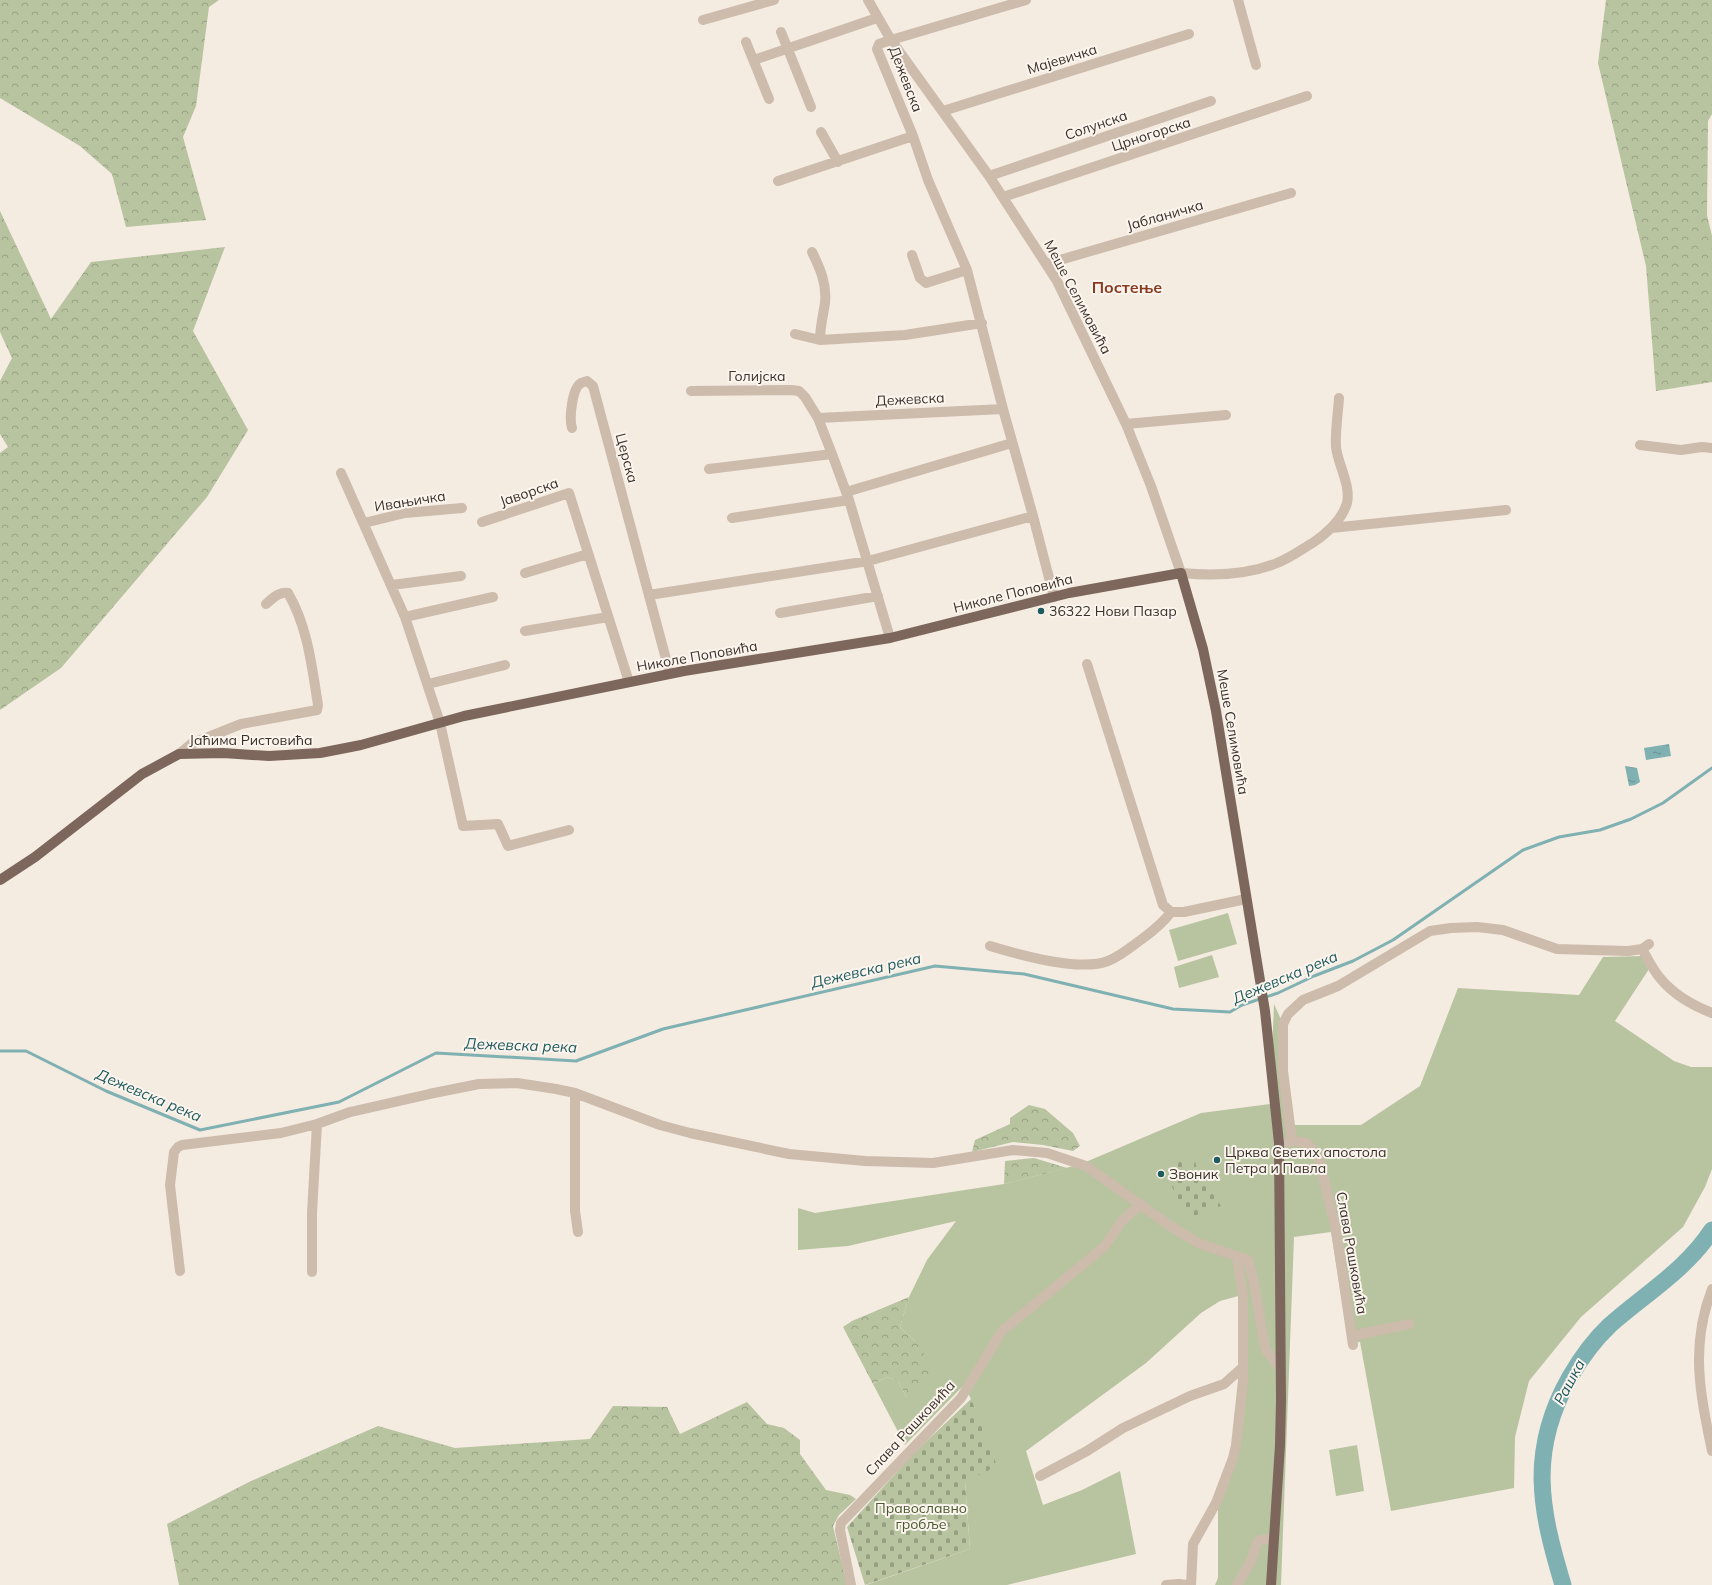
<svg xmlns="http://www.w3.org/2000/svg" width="1712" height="1585" viewBox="0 0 1712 1585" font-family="Mulish,sans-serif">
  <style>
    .grass { fill: #b8c4a0 }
    .forest { fill: url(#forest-crowns) }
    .cemetery { fill: url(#cemetery-stones) }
    .water { fill: url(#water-ripples) }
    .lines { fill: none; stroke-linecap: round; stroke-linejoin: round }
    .stream { stroke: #7fb0b2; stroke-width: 3 }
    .river { stroke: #7fb0b2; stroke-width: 17 }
    .minor { stroke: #cdbbac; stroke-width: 10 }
    .major { stroke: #7d675c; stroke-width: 10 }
    .poi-dot { fill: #1f5a5e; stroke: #fbf5ee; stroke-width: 1.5 }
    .labels { text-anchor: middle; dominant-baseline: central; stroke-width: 4; stroke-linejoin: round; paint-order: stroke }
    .street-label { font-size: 14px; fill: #3b302b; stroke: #fbf5ee }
    .poi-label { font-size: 14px; fill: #3b302b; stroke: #fbf5ee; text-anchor: start }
    .park-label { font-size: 14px; fill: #4a5a2e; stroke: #fbf5ee }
    .water-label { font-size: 15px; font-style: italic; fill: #1f5a5e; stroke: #fbf5ee }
    .quarter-label { font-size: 16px; font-weight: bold; fill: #8c3b22; stroke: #fbf5ee }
  </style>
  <defs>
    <pattern id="forest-crowns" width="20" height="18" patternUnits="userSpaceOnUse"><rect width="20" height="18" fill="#b8c4a0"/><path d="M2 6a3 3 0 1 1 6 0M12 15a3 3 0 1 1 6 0" fill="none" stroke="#97a083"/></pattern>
    <pattern id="cemetery-stones" width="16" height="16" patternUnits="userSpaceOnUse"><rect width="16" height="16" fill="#b8c4a0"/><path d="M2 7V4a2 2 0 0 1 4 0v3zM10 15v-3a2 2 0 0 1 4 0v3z" fill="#97a083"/></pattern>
    <pattern id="water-ripples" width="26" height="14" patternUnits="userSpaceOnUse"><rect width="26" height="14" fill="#7fb0b2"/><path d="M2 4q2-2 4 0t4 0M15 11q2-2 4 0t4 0" fill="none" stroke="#699091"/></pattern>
  </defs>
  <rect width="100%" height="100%" fill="#f4ebe1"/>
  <path class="grass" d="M1228,913L1237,944L1178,961L1169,930Z
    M1212,955L1219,977L1179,988L1174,967Z
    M1642,956L1649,969L1615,1021L1674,1061L1691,1067H1712V1169L1705,1187L1683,1227L1581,1317L1529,1381L1515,1437L1514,1488L1391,1511L1360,1342L1349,1344L1331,1232L1294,1237L1281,1585H1215L1218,1578V1498L1235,1452L1242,1295L1220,1301L1201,1313L1146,1363L1026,1451L1043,1505L1082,1490L1120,1471L1136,1554L1007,1585H866L970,1549L965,1482L971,1399L964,1385L905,1445L873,1384L887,1377L898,1381L907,1398L915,1341L900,1327L909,1297L927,1260L956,1221L848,1246L798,1250V1208L815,1213L1004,1184L1081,1164L1201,1113L1270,1104L1274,1004L1283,1024L1290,1125H1361L1420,1086L1458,988L1579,995L1603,957Z
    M1357,1445L1364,1491L1336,1496L1329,1450Z"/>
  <path class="forest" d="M0,0H219L209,7L196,106L183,137L206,220L126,227L112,174L80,146L0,98Z
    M1606,0H1712V114L1708,121L1707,215L1712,236V382L1656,391L1646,266L1598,63Z
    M0,211L51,319L91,262L225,247L193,331L248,430L207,497L61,668L0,710V453L8,447L0,434V381L12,358L0,332Z
    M1029,1105L1045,1109L1073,1133L1080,1146L1073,1151L1043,1145L1013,1142L972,1152L975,1140L1010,1124V1118Z
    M1034,1158L1067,1168L1004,1184L1005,1161Z
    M909,1297L900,1327L915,1341L933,1366L928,1386L907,1398L898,1381L887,1377L873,1384L843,1327L852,1321Z
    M747,1402L767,1424L784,1428L800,1440V1454L826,1490L850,1495L856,1499L839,1515L833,1526L847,1585H179L167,1524L251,1481L378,1426L455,1448L590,1439L613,1406L667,1407L680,1434Z"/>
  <path class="cemetery" d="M1182,1160H1195L1197,1170L1221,1206L1188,1218L1168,1179L1167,1170Z
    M971,1399L997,1466L965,1482L970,1549L865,1585L847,1527L915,1452Z"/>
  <path class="water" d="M1669,744L1671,756L1646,760L1644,748Z
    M1625,766L1637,768L1640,782L1635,785L1629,786Z"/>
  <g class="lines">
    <path class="stream" d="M0,1051H26L106,1091L200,1130L339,1102L436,1053L576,1061L663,1029L935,966L1024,974L1173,1009L1230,1012L1242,1005L1278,993L1314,976L1353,961L1393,940L1523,850L1559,837L1600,830L1631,819L1663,803L1712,768"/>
    <path class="river" d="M1563,1585C1540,1509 1528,1451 1570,1377C1581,1358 1594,1340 1610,1325C1645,1294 1686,1270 1712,1230"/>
    <path class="minor" d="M868,0L891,40L989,176L1057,281L1126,424L1151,486L1181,573C1212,576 1248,575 1277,563C1290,558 1302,549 1314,542C1327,533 1342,520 1347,503C1351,485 1338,465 1336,447C1335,431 1338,414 1339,398
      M1238,0L1256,65
      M703,20L774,0
      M781,32L811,107
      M746,42L769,99
      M754,60L877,18
      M943,111L1189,34
      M821,132L838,162
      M989,176L1211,101
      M778,181L913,136
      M1003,197L1307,96
      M812,252C820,268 827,284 825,303C823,316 820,327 820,340
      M912,255L920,278L926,283L967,270
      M1046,264L1291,193
      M795,334L820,340L905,335L982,323
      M691,391L791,390L799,391L805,397L818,418L832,454L849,500L890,638
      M1003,409L967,270L928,180L913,136L877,49L879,44L891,40L1026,0
      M818,418L1003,409L1033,516L1054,597
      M1126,424L1226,415
      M572,428C569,419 572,388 581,383C583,382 585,382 587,381L593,386L670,674
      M1640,445L1681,450L1702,447L1712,448
      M709,469L832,454
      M341,473L405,617L440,723L463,826L498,824L508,846L569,830
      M846,492L1012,443
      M732,518L849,500
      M482,522L569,493L629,682
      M364,523L405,513L462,508
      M1331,528L1506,510
      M525,573L588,554
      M392,585L461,576
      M649,595L868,561L1033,516
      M780,613L878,596
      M405,617L493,597
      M525,631L608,617
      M1087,664L1163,905L1171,912H1184L1246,899
      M428,684L505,665
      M179,754L191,744L241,724L317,710L318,705C312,668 308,627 288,593C279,591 272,599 266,604
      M990,946C1020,955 1079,972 1108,961C1121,956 1131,947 1142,939C1153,931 1163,923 1171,912
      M1642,949C1648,959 1653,970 1660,978C1673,994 1694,1006 1712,1013
      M575,1093V1211L578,1232
      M1292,1141L1283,1071V1024L1288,1014L1303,1000L1338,986L1430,931L1451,928L1477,927L1503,930L1557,949L1628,951L1642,949L1649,944
      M1279,1143L1296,1141L1306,1143L1313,1149L1320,1162L1336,1230L1353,1345
      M180,1271L170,1185L174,1152L178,1147L182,1145L281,1133L317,1124L350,1112L429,1094L479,1084L517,1083L556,1089L575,1093L660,1125L690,1133L789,1154L865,1161L933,1163L1013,1150L1047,1153L1086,1166L1169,1225L1198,1243L1248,1260L1254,1283L1264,1342L1266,1350L1280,1368
      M312,1272V1213L317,1124
      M1712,1289C1690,1346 1700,1393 1712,1451
      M1352,1336L1409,1324
      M1040,1476L1087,1451L1123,1428L1190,1396L1224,1384L1242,1368
      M851,1585L840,1530L841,1523L961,1398L1002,1331L1104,1247L1122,1221L1141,1204
      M1166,1585L1179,1584L1186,1585
      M1191,1585L1193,1544L1216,1503L1233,1458L1236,1445L1243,1381V1295L1237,1257
      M1237,1585L1251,1561L1257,1543L1260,1540L1273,1539"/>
    <path class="major" d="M0,880L35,857L142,774L179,754L223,753L269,756L320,753L361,745L464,716L684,671L890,638L1069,593L1181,573L1203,649L1216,711L1265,1011L1279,1143L1281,1400L1280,1445L1271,1585"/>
  </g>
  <g class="poi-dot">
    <circle cx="1041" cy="611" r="4"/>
    <circle cx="1217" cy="1160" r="4"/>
    <circle cx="1161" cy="1174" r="4"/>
  </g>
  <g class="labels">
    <g class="street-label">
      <text transform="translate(1062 59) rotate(-17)">Мајевичка</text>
      <text transform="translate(906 79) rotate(69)">Дежевска</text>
      <text transform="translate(1096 125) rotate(-19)">Солунска</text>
      <text transform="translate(1151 134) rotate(-18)">Црногорска</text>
      <text transform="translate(1165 215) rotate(-16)">Јабланичка</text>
      <text transform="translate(1078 297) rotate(62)">Меше Селимовића</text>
      <text x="757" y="376">Голијска</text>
      <text transform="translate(910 399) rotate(-3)">Дежевска</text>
      <text transform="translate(627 458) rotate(75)">Церска</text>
      <text transform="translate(529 492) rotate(-19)">Јаворска</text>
      <text transform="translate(410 501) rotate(-9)">Ивањичка</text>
      <text transform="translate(1013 593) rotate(-14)">Николе Поповића</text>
      <text transform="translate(697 656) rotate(-10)">Николе Поповића</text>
      <text transform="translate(1233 732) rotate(80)">Меше Селимовића</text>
      <text x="251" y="740">Јаћима Ристовића</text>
      <text transform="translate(1352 1253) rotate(80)">Слава Рашковића</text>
      <text transform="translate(910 1428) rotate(-47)">Слава Рашковића</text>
    </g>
    <g class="poi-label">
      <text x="1049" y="611">36322 Нови Пазар</text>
      <text x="1225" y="1152">Црква Светих апостола<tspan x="1225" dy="16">Петра и Павла</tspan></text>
      <text x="1169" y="1174">Звоник</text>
    </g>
    <g class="park-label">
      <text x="921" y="1508">Православно<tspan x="921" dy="16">гробље</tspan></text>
    </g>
    <g class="water-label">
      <text transform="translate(866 970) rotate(-13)">Дежевска река</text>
      <text transform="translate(1285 977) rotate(-23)">Дежевска река</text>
      <text transform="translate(521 1045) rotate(2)">Дежевска река</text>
      <text transform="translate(149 1095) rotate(23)">Дежевска река</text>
      <text transform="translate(1569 1382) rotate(-62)">Рашка</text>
    </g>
    <g class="quarter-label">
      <text x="1127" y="287">Постење</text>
    </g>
  </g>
</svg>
